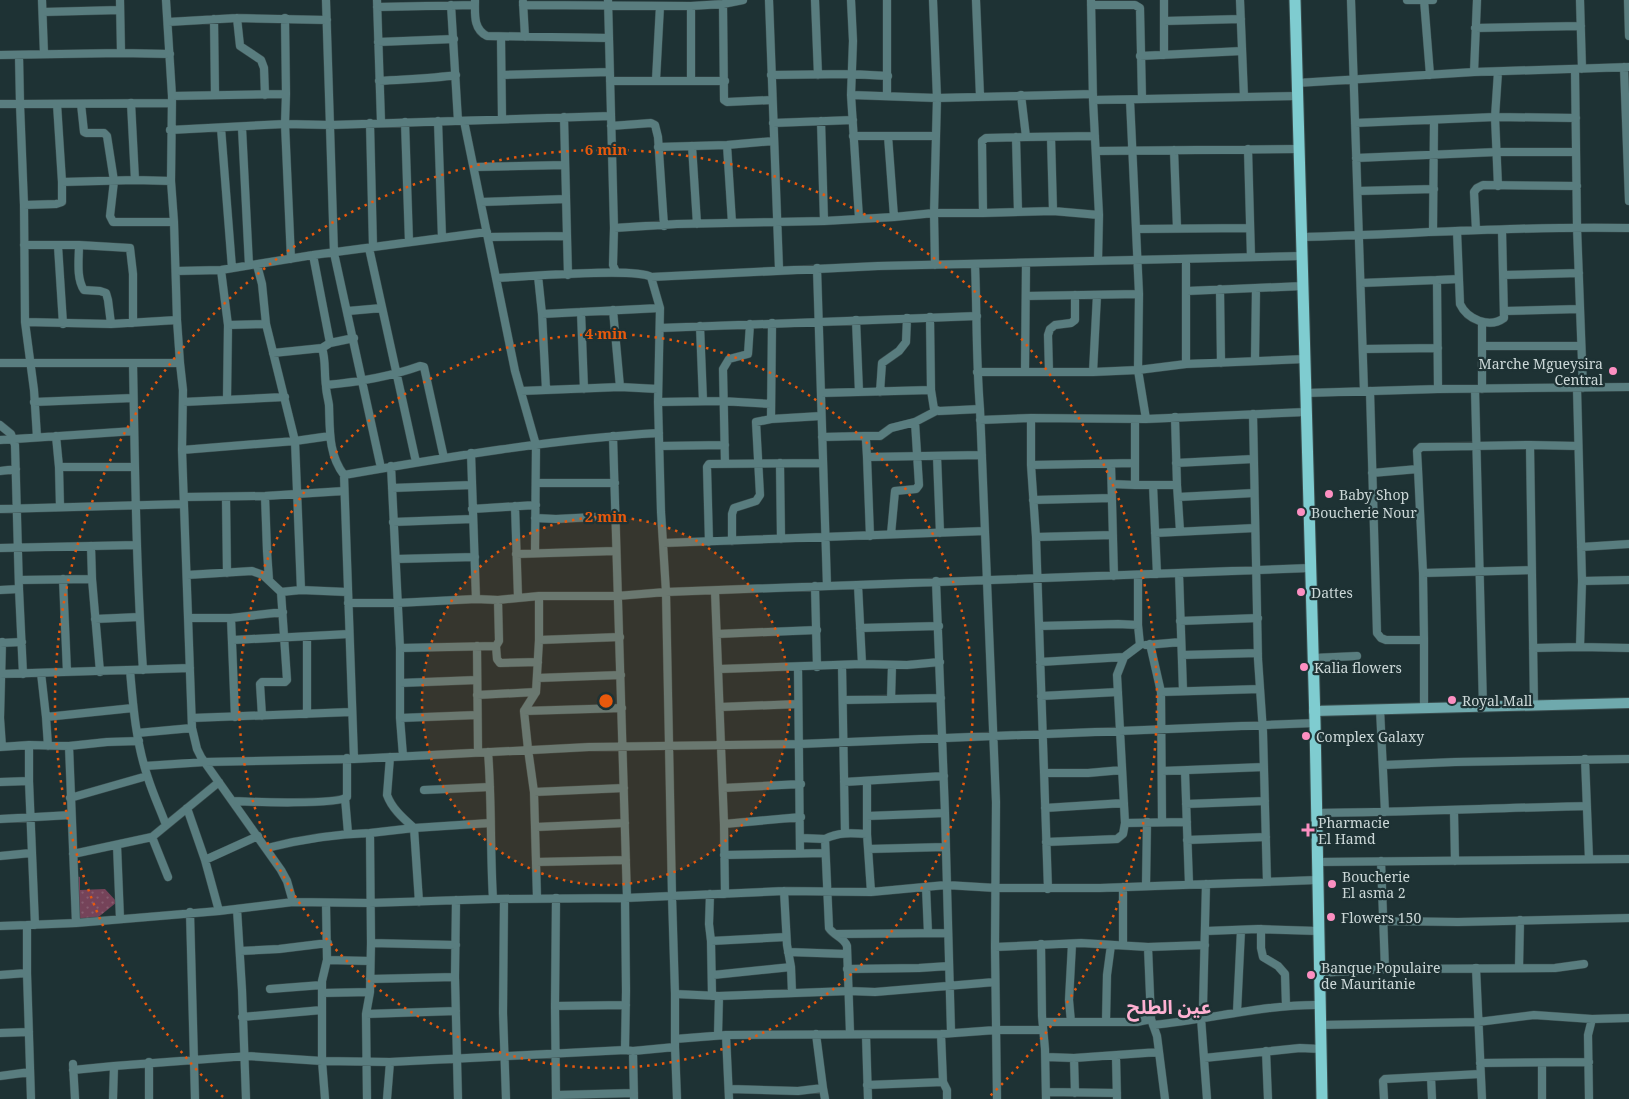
<svg xmlns="http://www.w3.org/2000/svg" width="1629" height="1099" viewBox="0 0 1629 1099" font-family="'Noto Serif','Noto Sans Arabic',serif">
  <style>
    .grass { fill: url(#grass-dots) }
    .lines { fill: none; stroke-linecap: round; stroke-linejoin: round }
    .street-casing { stroke: #3a4d4e; stroke-width: 9 }
    .secondary-casing { stroke: #3a4d4e; stroke-width: 12 }
    .primary-casing { stroke: #3a4d4e; stroke-width: 13 }
    .street { stroke: #597d7f; stroke-width: 8 }
    .secondary { stroke: #6fa9ad; stroke-width: 10 }
    .primary { stroke: #7fccd0; stroke-width: 11 }
    .ring { fill: none; stroke: #e8590c; stroke-width: 2.5; stroke-dasharray: 2.5 5 }
    .poi-dot { fill: #fc8fc1; stroke: #1e3234; stroke-width: 2 }
    .labels { text-anchor: middle; dominant-baseline: central; stroke-width: 4.5; stroke-linejoin: round; paint-order: stroke }
    .poi-label { font-size: 14px; fill: #ccd8d8; stroke: #1e3234; text-anchor: start }
    .district-label { font-size: 19px; font-weight: bold; fill: #ffb1d2; stroke: #1e3234 }
    .centre { fill: #e8590c; stroke: #1e3234; stroke-width: 2.5 }
    .ring-label { font-size: 15px; text-anchor: middle; font-weight: bold; fill: #e8590c; stroke: #1e3234; stroke-width: 4.5; stroke-linejoin: round; paint-order: stroke }
  </style>
  <defs>
    <pattern id="grass-dots" width="8" height="8" patternUnits="userSpaceOnUse" patternTransform="scale(1.25)"><rect width="8" height="8" fill="#754359"/><path d="M2 2h.1M6 6h.1" fill="none" stroke="#875d70" stroke-width="1.8" stroke-linecap="round"/></pattern>
  </defs>
  <rect width="100%" height="100%" fill="#1e3234"/>
  <path class="grass" d="M76,876L80,877V890L105,889L117,902L96,919L78,921Z"/>
  <g class="lines">
    <defs>
      <path id="street" d="M42,0L44,54
        M120,0L121,53
        M166,0L172,96L171,181L174,222L177,320L180,363L183,390L182,450L192,728L197,749L201,757L281,870L287,881L293,902
        M326,0L334,253L381,468
        M377,0L381,122
        M475,0C475,14 473,29 487,36L609,38
        M608,0L614,228L613,265L616,272
        M769,0L779,269
        M815,0L818,75
        M851,0L853,41L851,95L859,218
        M887,0V95
        M933,0L937,98L934,213L935,265
        M976,0L980,96
        M1091,0L1093,100L1099,215L1098,261
        M1164,0V55
        M1240,0L1244,97
        M1351,0L1364,391
        M1407,0H1433
        M1424,0L1430,75
        M1580,0L1582,69
        M1628,0L1629,36
        M523,2L525,37
        M723,4L724,100L727,102L772,100
        M451,5L458,121
        M523,5L691,6L723,4L743,0
        M1091,5H1135L1140,8L1142,99
        M691,6V81
        M377,7L475,5
        M43,12L120,10
        M237,18L240,46L261,60L264,68L265,95
        M285,18L286,94L285,124L291,259
        M214,19L215,95
        M1164,21L1241,19
        M168,22L237,18L327,20
        M1475,28L1581,26
        M501,37L502,119
        M378,42L454,39
        M0,55L121,53L170,54
        M19,55L20,104L171,103
        M1140,56L1242,51
        M1624,67L1629,201
        M1575,69L1577,227L1583,388
        M1474,72L1477,0
        M1498,72L1495,117L1498,186
        M502,75L610,72
        M771,75L851,74L888,76
        M656,80L660,6
        M379,81C405,79 430,79 456,75
        M610,81H725
        M1297,83L1474,72L1629,67
        M851,95L937,98L1093,94
        M1021,95L1026,137L1095,136
        M172,96L286,94
        M1093,100L1298,96
        M1130,100L1139,294L1138,370L1146,419
        M131,103L135,180
        M0,104H20L24,205L25,322L34,390L37,437
        M81,104L84,132L86,133H104L107,136L114,181L110,216L113,222H174
        M564,117L568,275
        M438,121L442,238
        M464,121L515,371L536,445L535,553
        M821,121L824,221
        M405,122L409,242
        M370,123L373,247
        M773,123L853,120
        M1355,123L1495,117L1576,118
        M611,126L651,123L655,125L658,137L664,226
        M221,128L232,268
        M242,128L249,265
        M170,130L285,124L331,125L611,116
        M853,136H936
        M888,136L894,217
        M1016,137L1018,212
        M1051,137L1053,211
        M727,145L732,223
        M692,146L697,224
        M658,147L727,145L774,141
        M1248,149L1251,257
        M1174,150L1177,228
        M1096,151L1299,149
        M1356,158L1497,152H1576
        M474,167L565,165
        M62,182L135,180L171,181
        M1358,191L1434,189
        M481,202L566,199
        M24,205L56,204L62,202V182L57,104
        M983,213L982,141L986,138L1026,137
        M614,228L677,224L824,221L894,217L934,213H983L1053,211L1099,215
        M1136,229L1250,228
        M1476,230L1474,192L1477,188L1483,185L1577,186
        M1433,231L1434,120
        M1457,231L1460,304C1467,319 1489,329 1504,318L1502,230
        M488,237L567,236
        M1302,237C1411,234 1520,226 1629,228
        M24,245H79L130,248L133,274V323
        M79,245C79,258 76,279 84,290L100,291L106,293L108,300L111,324
        M58,246L63,324
        M369,248L416,462
        M975,264C977,313 976,361 980,409L996,802L995,947L997,1099
        M257,265L262,284L266,324L295,441L301,590
        M817,268L827,586
        M221,270L228,325L227,400
        M176,271L221,270L313,255L487,232
        M1503,275L1579,273
        M538,276L542,314L546,389
        M651,277L660,308L658,402L661,512L666,592L672,896L675,994V1047L677,1099
        M496,278C523,277 635,267 651,277L878,266L1302,256
        M1361,283L1437,280
        M1220,289L1221,363
        M1187,291L1303,286
        M1026,296L1139,294
        M613,310L620,387
        M348,311L382,308
        M1504,311L1579,309
        M581,312L584,389
        M542,314L660,308
        M930,317L931,390L934,409L939,411L980,409
        M856,320L859,392
        M25,322L111,324L177,320
        M1482,322V389
        M228,325L266,324
        M700,326L703,401
        M660,328L977,316
        M330,343L354,338
        M1482,346H1580
        M322,348C326,360 324,373 326,386C326,392 328,398 329,405C330,429 328,454 344,475L354,759
        M1363,349L1438,348
        M273,353L322,348L330,343L313,255
        M1255,361L1256,288
        M0,363H180
        M133,363C135,465 136,568 143,670
        M1186,364V259
        M977,372H1093L1138,370L1186,364L1305,359
        M1025,372L1026,263
        M1049,372L1048,335L1050,329L1055,325L1071,323L1075,320V295
        M1093,372L1097,295
        M326,385C359,382 389,377 420,366L424,367L444,458
        M1438,389L1437,280L1459,279
        M1475,389L1483,707
        M521,391L620,387L658,389
        M1370,391L1377,633L1381,638L1386,640H1424V707
        M880,392L882,363L899,351L906,342L907,318
        M821,393L931,390
        M1306,393L1438,389L1629,387
        M34,402L133,398
        M183,402L285,397
        M658,402L721,401L771,404
        M1253,414L1258,659L1263,732L1267,882
        M1175,417L1177,485L1180,531
        M1031,418V465L1036,537L1048,889
        M771,419L772,323
        M980,420L1031,418L1146,419L1306,412
        M0,425L11,434L15,445L19,589L23,674
        M56,436L59,467L60,507
        M613,436L627,898
        M864,436H880L891,428L915,422L936,411
        M822,437L864,436L866,440L867,457L870,536
        M0,440L134,431
        M1530,445L1578,446
        M660,446L725,445
        M182,450L295,441L330,436
        M471,453L476,599
        M937,456L940,533
        M867,457L982,455
        M780,463L781,539
        M1176,463L1253,459
        M725,464L723,369L729,359L748,354L750,324
        M1111,464L1114,576
        M1031,465L1135,463
        M391,466L400,648V718L403,756
        M59,467H135
        M1418,469L1417,451L1421,447L1530,445L1534,705
        M0,471L16,469
        M1372,473L1418,469L1423,573L1424,640
        M344,475C448,457 553,439 659,433
        M537,483H615
        M1112,484L1135,485H1177
        M1135,485V419
        M1153,485L1157,574
        M392,488L472,485
        M265,496L267,551L269,580
        M184,497L265,496L344,491
        M226,497L227,573
        M1178,497L1254,493
        M1033,500L1112,498
        M515,506L518,597
        M0,509L184,504
        M472,509L536,505
        M535,518L556,519L616,516
        M393,522L472,519
        M1155,533L1255,528
        M891,534L895,491L916,489L919,485L915,422
        M1036,537L1113,535
        M732,541V514L734,508L756,501L760,495L756,422L771,419L821,416
        M709,542L707,467L709,464L823,463
        M663,543L985,531
        M91,546L92,579L100,672
        M1581,547L1629,544
        M0,548L137,545
        M516,554L615,551
        M396,559L475,557
        M1179,573L1183,691
        M1423,573L1532,570
        M187,575L252,571L263,575L281,592L287,680L285,682H262L260,684L262,716
        M63,579L67,672
        M19,580L92,579
        M936,581L945,813L951,1032
        M1582,581L1629,580
        M858,585L862,664
        M815,586L817,667
        M0,590L19,589
        M715,591L724,824L725,894
        M281,592L301,590L347,592
        M348,603H397L476,599L498,600L539,596H617L666,592L1310,568
        M188,618H231L235,717
        M231,618L283,612
        M95,619L139,617
        M1180,621L1258,618
        M1039,626L1118,624L1138,625
        M860,628L939,626
        M717,634L817,630
        M307,637V714
        M233,640L349,634
        M539,640L620,637
        M0,643L22,642
        M1150,644L1161,692
        M1146,645L1181,642
        M477,646L478,752
        M496,646L497,659L500,663L538,662
        M1580,647L1629,648
        M400,648L496,646L499,641L498,600
        M1533,648L1580,647L1582,581L1577,388
        M1182,655L1258,653
        M1313,658L1357,656
        M1040,662L1124,657
        M842,665L845,833
        M798,667L800,853
        M719,669L862,664L907,665L940,662
        M130,670C133,706 136,743 148,778C153,794 160,809 166,825
        M41,673L46,717
        M0,674L190,668
        M537,678L621,675
        M400,683L477,680
        M477,695L536,692
        M1041,696L1118,692
        M891,699L892,665
        M843,700L941,698
        M720,707L798,704
        M1380,709L1385,812
        M524,711L622,708
        M0,718L2,642
        M0,718L2,747
        M192,718L351,712
        M400,718L477,715
        M137,733L192,728
        M29,745V781
        M48,746L46,717L133,708
        M69,746L76,923
        M0,747L29,745L69,746L107,742L139,741
        M488,752C492,801 490,850 493,899
        M1585,759L1589,859
        M1384,765L1455,762L1629,759
        M145,766L205,762L354,759L589,747L800,744L1315,723
        M1162,771L1264,767
        M1185,771L1189,884
        M1044,773H1088L1122,770
        M867,781V834L871,892
        M0,782L29,781L35,925
        M844,782L944,776
        M723,788L801,784
        M424,790L490,787
        M534,792L624,788
        M70,798L147,776
        M345,798L348,833
        M234,801C252,802 337,805 347,797V758
        M1186,804L1265,801
        M187,808L205,860L219,911
        M1045,808L1124,803
        M1454,811L1455,861
        M1316,813C1407,812 1497,808 1587,806
        M867,816L945,813
        M0,819L71,815
        M1162,821L1161,692L1260,689
        M1125,823L1187,822
        M724,824L801,817
        M536,827L625,823
        M152,837L219,782
        M801,838L825,839L829,928C834,936 844,937 847,946L850,1033
        M825,839C838,832 852,833 867,834
        M1187,840L1266,837
        M1046,842L1117,839L1123,834L1125,823L1117,675L1124,657L1140,645L1138,625V575
        M117,845L120,919
        M267,848C302,839 333,834 370,833
        M868,849L945,847
        M73,854L152,837L168,877
        M724,855L825,853
        M0,856L31,853
        M205,860L258,836
        M1381,861L1385,969
        M536,862L626,860
        M1317,862L1629,859
        M1206,884L1203,1007L1201,1018L1207,1099
        M1146,886L1147,822
        M926,887L928,933
        M1123,887V945
        M784,891L787,945L791,967L792,993
        M710,894L709,924L711,941L786,937
        M537,898L534,792L528,749L524,711L536,692L539,640V596
        M556,898L555,1006L556,1099
        M456,900L455,977L458,1099
        M504,900L503,1013L506,1099
        M419,902L414,828L490,823
        M237,909L242,990L246,1099
        M190,912L195,1099
        M1383,921L1458,922L1629,918
        M27,925L76,923L219,911L293,902L369,903L493,899L625,898L784,891L871,892L946,885L996,888H1100L1317,880
        M0,926L27,925V973L31,1099
        M1261,929V948L1263,957L1278,966L1285,974L1286,1006
        M1206,931L1258,929L1318,931
        M836,934L948,933
        M711,941L712,996
        M371,943L456,945
        M1041,944L1042,1016L1045,1049L1046,1099
        M995,947L1081,943L1148,947L1205,945
        M1148,947L1151,1019L1157,1036L1165,1099
        M240,951L279,949L328,943
        M788,952L846,954
        M327,960L370,961
        M1476,968L1482,1099
        M1519,968L1520,920
        M847,969L919,968L949,966
        M1319,973L1385,969L1555,968L1584,964
        M0,975L27,973
        M713,975L791,967
        M370,979L455,977
        M270,989L322,985
        M322,993L370,992
        M675,994L719,996L849,991L875,992L995,982
        M555,1006L626,1005
        M1237,1012L1241,930
        M366,1014L456,1011
        M242,1017L322,1010
        M1043,1022H1137L1151,1019
        M1071,1022L1069,1000L1072,944
        M1106,1022L1107,975L1111,945
        M1153,1025C1209,1020 1264,1004 1320,1005
        M1320,1025L1478,1022L1534,1015L1592,1019L1629,1018
        M0,1033L29,1032
        M816,1034L823,1088
        M941,1034L943,1082
        M718,1035L719,996
        M726,1035L729,1099
        M866,1035L868,1099
        M675,1039L726,1035L941,1034L996,1030H1043
        M625,1050L626,991L625,898
        M633,1051L634,1099
        M1266,1051L1268,1099
        M1116,1056L1117,1099
        M1046,1057L1074,1058L1159,1052
        M1074,1058L1075,1093
        M1204,1058L1300,1048L1321,1049
        M1480,1063L1589,1062
        M1542,1063V1099
        M73,1064L75,1099
        M73,1070L114,1066
        M0,1076L30,1072
        M1431,1077L1432,1099
        M867,1085L943,1082L947,1090V1099
        M730,1089L798,1091L823,1088L825,1099
        M1046,1092L1117,1093
        M557,1095L634,1093
        M113,1099L114,1066L247,1056L322,1061L390,1062L625,1050L633,1051L675,1047
        M149,1099V1062
        M325,1099L322,1061V981L327,960L326,903
        M367,1099L366,1014L370,992L371,943L370,833L414,828C404,819 392,809 387,795L390,757
        M387,1099L390,1062
        M1384,1099L1383,1081L1385,1079L1480,1074
        M1589,1099L1588,1035L1592,1019"/>
      <path id="secondary" d="M1314,711L1629,703"/>
      <path id="primary" d="M1295,0L1315,723L1322,1099"/>
    </defs>
    <use href="#street" class="street-casing"/>
    <use href="#secondary" class="secondary-casing"/>
    <use href="#primary" class="primary-casing"/>
    <use href="#street" class="street"/>
    <use href="#secondary" class="secondary"/>
    <use href="#primary" class="primary"/>
  </g>
  <circle cx="606" cy="701" r="184" fill="#e8590c" fill-opacity=".12"/>
  <g class="ring">
    <circle cx="606" cy="701" r="184"/>
    <circle cx="606" cy="701" r="367"/>
    <path d="M223 1097A551 551 0 1 1 989 1097"/>
  </g>
  <g class="poi-dot">
    <circle cx="1613" cy="371" r="5"/>
    <circle cx="1329" cy="494" r="5"/>
    <circle cx="1301" cy="512" r="5"/>
    <circle cx="1301" cy="592" r="5"/>
    <circle cx="1304" cy="667" r="5"/>
    <circle cx="1452" cy="700" r="5"/>
    <circle cx="1306" cy="736" r="5"/>
    <path d="M1305.5 822.5h5v5h5v5h-5v5h-5v-5h-5v-5h5z"/>
    <circle cx="1332" cy="884" r="5"/>
    <circle cx="1331" cy="917" r="5"/>
    <circle cx="1311" cy="975" r="5"/>
  </g>
  <g class="labels">
    <g class="poi-label">
      <text x="1603" y="363" text-anchor="end">Marche Mgueysira<tspan x="1603" dy="16">Central</tspan></text>
      <text x="1339" y="494">Baby Shop</text>
      <text x="1311" y="512">Boucherie Nour</text>
      <text x="1311" y="592">Dattes</text>
      <text x="1314" y="667">Kalia flowers</text>
      <text x="1462" y="700">Royal Mall</text>
      <text x="1316" y="736">Complex Galaxy</text>
      <text x="1318" y="822">Pharmacie<tspan x="1318" dy="16">El Hamd</tspan></text>
      <text x="1342" y="876">Boucherie<tspan x="1342" dy="16">El asma 2</tspan></text>
      <text x="1341" y="917">Flowers 150</text>
      <text x="1321" y="967">Banque Populaire<tspan x="1321" dy="16">de Mauritanie</tspan></text>
    </g>
    <g class="district-label">
      <text x="1169" y="1007">عين الطلح</text>
    </g>
  </g>
  <circle cx="606" cy="701" r="8" class="centre"/>
  <g class="ring-label">
    <text x="606" y="155">6 min</text>
    <text x="606" y="339">4 min</text>
    <text x="606" y="522">2 min</text>
  </g>
</svg>
